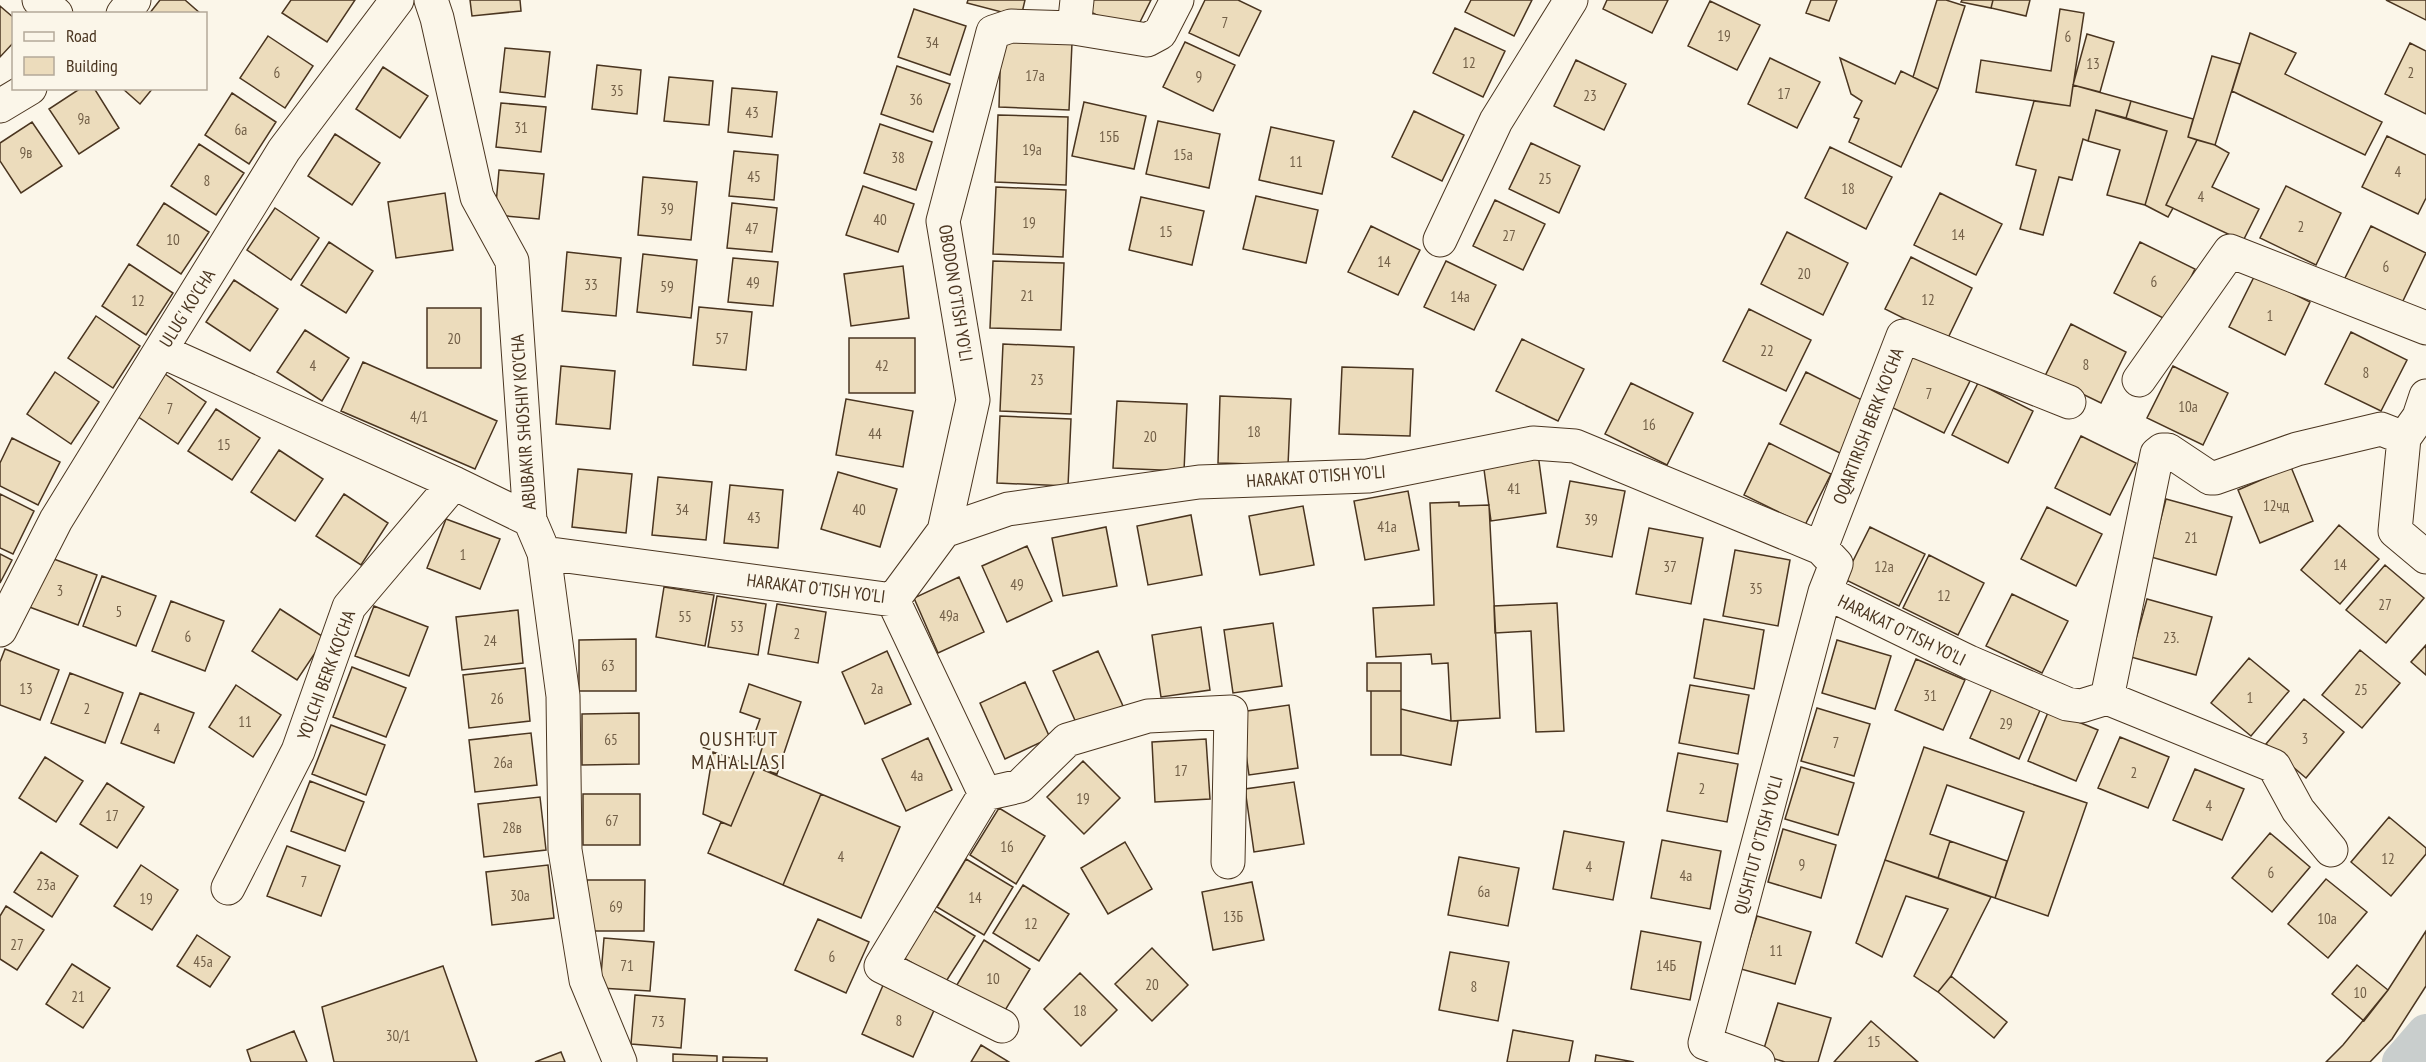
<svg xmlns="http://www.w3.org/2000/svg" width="2426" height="1062" viewBox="0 0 2426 1062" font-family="'PT Sans Narrow',sans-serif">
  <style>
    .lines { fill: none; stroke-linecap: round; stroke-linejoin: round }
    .canal { stroke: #c9cecd; stroke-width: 38 }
    .building { fill: #ecdcbc; stroke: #4a3520; stroke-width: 1.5 }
    .minor-casing { stroke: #4a3520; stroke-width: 35 }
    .minor { stroke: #fbf6e9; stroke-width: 33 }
    .labels { text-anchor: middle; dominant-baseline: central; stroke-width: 4.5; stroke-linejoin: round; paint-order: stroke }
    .number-label { font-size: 15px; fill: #725f47 }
    .street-label { font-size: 18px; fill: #4a3520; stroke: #fbf6e9 }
    .neighbourhood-label { font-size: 20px; letter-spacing: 1.5px; fill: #4a3520; stroke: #fbf6e9 }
  </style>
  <rect width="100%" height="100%" fill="#fbf6e9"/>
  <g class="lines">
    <path class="canal" d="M2401,1062L2426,1033"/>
  </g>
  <path class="building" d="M160,0H185L201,14H149Z
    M291,0H355L327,42L282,13Z
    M470,0H520L521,11L472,16Z
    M968,0H1025L1021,17L967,3Z
    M1082,0H1151L1134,34L1079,6Z
    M1205,0H1238L1261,11L1239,56L1189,33Z
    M1471,0H1532L1514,36L1465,12Z
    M1607,0H1668L1652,33L1603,9Z
    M1811,0H1837L1829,21L1806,13Z
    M1937,0H1946L1965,6L1938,89L1913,77Z
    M1962,0H1993L1991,8L1961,2Z
    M1993,0H2030L2026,16L1991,8Z
    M2386,0H2426V20Z
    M1710,1L1760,25L1737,70L1688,46Z
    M0,6L14,18V42L0,57Z
    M914,9L966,26L950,75L898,57Z
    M2060,9L2084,13L2070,106L1976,92L1981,60L2051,71Z
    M1455,28L1505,51L1483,97L1433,73Z
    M2250,33L2296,53L2285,74L2382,122L2365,155L2232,91Z
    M2087,34L2114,42L2100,92L2073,85Z
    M268,36L313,66L285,108L240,78Z
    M1001,40L1072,43L1069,110L999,107Z
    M1185,42L1235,65L1213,111L1163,87Z
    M2410,43L2426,51V114L2385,94Z
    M505,48L550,52L545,97L500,92Z
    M2212,56L2240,64L2215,145L2188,137Z
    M1770,58L1820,82L1797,128L1748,104Z
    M1840,58L1895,84L1901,71L1938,89L1901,167L1849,142L1859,119L1854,117L1862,101L1851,94Z
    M1576,60L1626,84L1604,130L1554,106Z
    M597,65L641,70L637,114L592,109Z
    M897,66L950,84L933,132L881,114Z
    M383,67L428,96L400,138L356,109Z
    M669,77L713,81L709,125L664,121Z
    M2073,85L2131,101L2126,118L2096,110L2088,141L2083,139L2072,180L2059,177L2043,235L2020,229L2036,170L2016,165L2034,101L2070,106Z
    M81,88H94L119,128L79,154L49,109Z
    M122,88H153L140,104Z
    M732,88L777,92L772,137L728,132Z
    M232,93L276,122L249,164L205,135Z
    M2131,101L2193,119L2188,137L2197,140L2166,205L2173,208L2168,217L2145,205L2167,131L2126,118Z
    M1084,102L1146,116L1134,169L1072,156Z
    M501,103L546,107L541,152L496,147Z
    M2096,110L2167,131L2145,205L2107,195L2120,150L2088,141Z
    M1414,111L1464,135L1442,181L1392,157Z
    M998,115L1068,117L1066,185L995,182Z
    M1158,121L1220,134L1209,188L1146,174Z
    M32,122L62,166L21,193L0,161V143Z
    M880,124L932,142L916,190L864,173Z
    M1271,127L1334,141L1322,194L1259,180Z
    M335,134L380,163L352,205L308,176Z
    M2387,136L2426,155V198L2418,214L2362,187Z
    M2197,140L2215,145L2229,153L2212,187L2259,209L2243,241L2166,205Z
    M1531,143L1580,166L1559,213L1509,189Z
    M199,144L244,173L216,215L171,186Z
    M1830,147L1892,177L1866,229L1805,198Z
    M734,151L778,155L774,200L729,196Z
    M499,170L544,174L539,219L495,215Z
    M643,177L697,182L691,240L638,235Z
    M863,186L914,204L898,252L846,235Z
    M2286,186L2341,213L2316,265L2260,238Z
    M996,187L1066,190L1063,257L993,254Z
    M445,193L453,250L396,258L388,202Z
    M1940,193L2002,224L1976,275L1914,245Z
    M1256,196L1318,210L1306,263L1243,249Z
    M1141,197L1204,211L1192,265L1129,250Z
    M1495,200L1545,224L1523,270L1473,246Z
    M164,203L209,232L181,274L137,245Z
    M732,203L777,208L772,252L727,248Z
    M275,208L319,238L291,280L247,250Z
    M1371,226L1420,250L1398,295L1348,272Z
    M2371,226L2426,253L2401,305L2345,278Z
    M1787,232L1848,263L1823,315L1761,284Z
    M329,242L373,271L346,313L301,285Z
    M2140,242L2195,269L2169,321L2114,293Z
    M567,252L621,258L616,316L562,311Z
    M643,254L697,260L691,318L637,312Z
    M1911,257L1972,288L1947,340L1885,309Z
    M733,258L778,262L773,306L728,302Z
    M993,261L1064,263L1061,330L990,328Z
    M1446,261L1496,285L1474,330L1424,307Z
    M129,264L173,293L146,335L102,306Z
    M903,266L909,318L851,326L844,274Z
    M2255,275L2310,302L2285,355L2229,327Z
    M234,280L278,309L250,351L206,322Z
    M699,307L752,312L746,370L693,365Z
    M427,308H481V368H427Z
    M1749,309L1811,340L1786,391L1723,361Z
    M96,316L140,346L113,388L68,358Z
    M2071,324L2126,352L2101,403L2045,376Z
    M305,330L349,358L322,401L277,372Z
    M2351,332L2407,360L2381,411L2325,384Z
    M849,338H915V393H849Z
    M1522,339L1584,369L1558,421L1496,391Z
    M1003,344L1074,347L1071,414L1000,411Z
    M1914,354L1970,381L1944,433L1889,406Z
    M363,362L497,421L475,469L341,411Z
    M561,366L615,371L610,429L556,424Z
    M2173,366L2228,393L2203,445L2147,418Z
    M1342,367L1413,369L1410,436L1339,434Z
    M55,372L99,402L71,444L27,414Z
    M162,372L206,402L178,444L134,414Z
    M1806,372L1868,403L1842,454L1780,424Z
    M1631,383L1693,413L1667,465L1605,434Z
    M1978,383L2033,411L2008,463L1952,435Z
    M1220,396L1291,399L1288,465L1218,463Z
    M846,399L913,411L903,467L836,455Z
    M1117,401L1187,404L1184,471L1113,468Z
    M216,409L260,438L232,480L188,451Z
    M1000,416L1071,419L1068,486L997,483Z
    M2081,436L2136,463L2110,515L2055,488Z
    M12,438L60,462L38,505L0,486V463Z
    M1769,443L1831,474L1805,525L1744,495Z
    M279,450L323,479L295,521L251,492Z
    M1538,454L1546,513L1491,521L1483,462Z
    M2291,467L2313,521L2260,543L2238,490Z
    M578,469L632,474L626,533L572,527Z
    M838,472L897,489L880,547L821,529Z
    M658,477L712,482L706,540L652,535Z
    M1570,481L1625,491L1612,557L1557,547Z
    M730,485L783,490L778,548L724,543Z
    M1408,491L1419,550L1365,560L1354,501Z
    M0,494L34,511L13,554L0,548Z
    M344,494L388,523L361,565L316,536Z
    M2166,499L2232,517L2216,575L2151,557Z
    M1459,502V506L1489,505L1500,718L1451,721L1448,663L1432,664L1431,654L1376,657L1373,608L1434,605L1430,503Z
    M1303,506L1314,565L1260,575L1249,516Z
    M2047,507L2102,534L2076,586L2021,559Z
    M1191,515L1202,575L1148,585L1137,526Z
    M446,519L500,539L480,589L427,568Z
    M2339,525L2379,559L2340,604L2301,570Z
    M1106,527L1117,586L1063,596L1052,538Z
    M1870,527L1925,554L1899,606L1844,579Z
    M1649,528L1703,538L1691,604L1636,594Z
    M1027,546L1052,601L1007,622L982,566Z
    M1735,550L1790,560L1778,626L1723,616Z
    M0,554L12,560L0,583Z
    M43,555L97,575L78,625L24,605Z
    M1929,555L1984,583L1958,635L1903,608Z
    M2385,565L2424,598L2386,643L2346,610Z
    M102,576L156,596L136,646L83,626Z
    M959,577L984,632L938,653L914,598Z
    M664,587L714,595L705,646L656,637Z
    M2012,594L2068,621L2042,673L1986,646Z
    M717,596L766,604L758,655L708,647Z
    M2147,599L2212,617L2196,675L2131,657Z
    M171,601L224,621L205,671L152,651Z
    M1557,603L1564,731L1536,732L1531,631L1495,633L1494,606Z
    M777,604L826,612L818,663L768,654Z
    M374,606L428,627L409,676L355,656Z
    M280,609L325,638L297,680L252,651Z
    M518,610L523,663L462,670L456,617Z
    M1704,619L1764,630L1754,689L1694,678Z
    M1273,623L1282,686L1233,693L1224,630Z
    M1201,627L1210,690L1161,697L1152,635Z
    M636,639V691H579V640Z
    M1837,640L1891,656L1875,709L1822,693Z
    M2426,645V675L2411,662Z
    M5,649L59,670L40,720L0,705V662Z
    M2360,650L2400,683L2362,728L2322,695Z
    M887,651L911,704L865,724L842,672Z
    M1098,651L1123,706L1078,727L1053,671Z
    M2249,658L2289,691L2251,736L2211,703Z
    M1916,659L1965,680L1943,730L1895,710Z
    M1367,663H1401V691H1367Z
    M352,667L406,688L386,737L333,717Z
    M525,668L530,721L469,728L463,675Z
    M70,673L123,693L105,743L51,723Z
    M1025,682L1050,738L1005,759L980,703Z
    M749,684L801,702L777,774L756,767L763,745L752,741L760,719L740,712Z
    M236,685L281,715L253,757L209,727Z
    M1690,685L1749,695L1738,754L1679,743Z
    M1992,688L2041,708L2019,759L1970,738Z
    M1371,691H1401V755H1371Z
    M140,693L194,713L174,763L121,743Z
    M2304,699L2344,732L2306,778L2266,744Z
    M1289,705L1298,768L1249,775L1240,712Z
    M1817,708L1870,724L1854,776L1801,761Z
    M1401,709L1451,721H1458L1451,765L1401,755Z
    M2049,710L2098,730L2076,781L2028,761Z
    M639,713V764L582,765V714Z
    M331,725L385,745L366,795L312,774Z
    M531,733L537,785L475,792L469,740Z
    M2120,737L2169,757L2148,808L2098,788Z
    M928,738L952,790L906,811L882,759Z
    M1206,739L1210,799L1155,802L1152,742Z
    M1924,747L2087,803L2048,916L1995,898L2024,812L1947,785L1930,834L1950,841L1938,878L1885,860Z
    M713,752L756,767L731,826L703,814Z
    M1678,753L1738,764L1727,822L1667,811Z
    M45,757L83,781L56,822L19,798Z
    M1083,761L1120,798L1084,834L1047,797Z
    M756,767L821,794L783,885L708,853L721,822L731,826Z
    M1801,767L1854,783L1838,835L1785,819Z
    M2195,769L2244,789L2222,840L2173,820Z
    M310,781L364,802L345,851L291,831Z
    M1294,782L1304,844L1254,852L1245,789Z
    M107,783L144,807L117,848L80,824Z
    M583,794H640V845H583Z
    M821,794L900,827L861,918L783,885Z
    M540,797L546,850L484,857L478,804Z
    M999,808L1045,836L1016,884L970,855Z
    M2389,817L2426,848V854L2391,896L2351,862Z
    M1783,829L1836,845L1821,898L1768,882Z
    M1564,831L1624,842L1613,900L1553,889Z
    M2270,833L2310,867L2272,912L2232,878Z
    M1662,840L1721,851L1710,909L1651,898Z
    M1950,841L2007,861L1995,898L1938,878Z
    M1125,842L1152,889L1108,914L1081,868Z
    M287,846L340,866L321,916L267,896Z
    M41,852L78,876L52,917L14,892Z
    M1459,857L1519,868L1508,926L1448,915Z
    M966,859L1013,887L984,935L937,907Z
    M1885,860L1991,897L1951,976L1938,992L1914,976L1948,909L1906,896L1882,957L1856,943Z
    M141,865L178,890L152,930L114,906Z
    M548,865L554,918L492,925L486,872Z
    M2326,879L2367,912L2328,958L2288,924Z
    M587,880H645L644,931H587Z
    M1252,882L1264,940L1213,950L1202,892Z
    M1023,885L1069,914L1039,961L993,933Z
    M6,906L44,930L17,970L0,959V916Z
    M928,907L975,936L945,983L899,955Z
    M1757,916L1811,932L1795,984L1741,969Z
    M818,919L869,942L846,993L795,970Z
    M1641,931L1701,942L1690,1000L1631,989Z
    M2426,931V986L2392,1039L2370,1062H2326L2343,1045L2388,990Z
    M197,935L230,957L210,987L177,966Z
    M604,938L654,942L650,991L600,988Z
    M984,940L1030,969L1001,1017L955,988Z
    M1152,948L1188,985L1152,1021L1115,984Z
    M1450,952L1509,962L1498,1021L1439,1010Z
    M72,964L110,988L83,1028L46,1004Z
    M2357,965L2388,990L2364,1021L2332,994Z
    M443,966L477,1062H334L322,1007Z
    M1080,973L1117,1010L1081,1046L1044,1009Z
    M1951,976L2007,1022L1994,1038L1938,992Z
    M884,983L936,1006L913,1057L862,1034Z
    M635,995L685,999L681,1048L631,1044Z
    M1778,1003L1831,1018L1818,1062H1785L1762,1055Z
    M1871,1021L1918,1062H1834Z
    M1513,1030L1573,1041L1569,1062H1507Z
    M294,1031L307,1062H251L247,1050Z
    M981,1045L1009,1062H971Z
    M561,1052L565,1062H535Z
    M673,1054L717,1056V1062H673Z
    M1596,1055L1634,1062H1595Z
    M723,1057L767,1058V1062H723Z"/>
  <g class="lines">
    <defs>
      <path id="minor" d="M39,0L56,14
        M431,0L437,18L477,197L512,261L530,520L544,553L563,696L565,850L586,980L620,1062
        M123,14L134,0
        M1074,28L1147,40L1160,33L1177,0
        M0,106L30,88
        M1440,240L1496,121L1571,0
        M161,351L454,483L530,520
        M2139,380L2230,251L2426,328
        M2404,438L2395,531L2426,557
        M2404,438L2419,417L2426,396
        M944,531L973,400L943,221L993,32L1011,26L1074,28L1077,0
        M1821,548L1903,336L2069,402
        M544,553L893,600L944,531L1008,509L1199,482L1368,476L1533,443L1575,446L1821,548L1836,564L1825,592L1705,1043L1758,1062
        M1825,592L1969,662L2067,704L2081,706L2107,698
        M893,600L985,794L881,966L1002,1026
        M0,630L56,520L284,150L397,0
        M2107,698L2157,454L2162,450H2168L2210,478H2215L2297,449L2381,429L2404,438
        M2107,698L2274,766L2298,810L2331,850
        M985,794L1020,786L1067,740L1148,716L1231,712L1228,862
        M228,888L298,751L349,607L454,483"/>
    </defs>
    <use href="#minor" class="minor-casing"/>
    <use href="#minor" class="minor"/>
  </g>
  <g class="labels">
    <g class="number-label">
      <text x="1225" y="22">7</text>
      <text x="1724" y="35">19</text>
      <text x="2068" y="36">6</text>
      <text x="932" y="42">34</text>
      <text x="1469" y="62">12</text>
      <text x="2093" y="63">13</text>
      <text x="277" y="72">6</text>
      <text x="2411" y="72">2</text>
      <text x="1035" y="75">17a</text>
      <text x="1199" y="76">9</text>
      <text x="617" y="90">35</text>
      <text x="1784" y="93">17</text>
      <text x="1590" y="95">23</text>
      <text x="916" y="99">36</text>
      <text x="752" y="112">43</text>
      <text x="84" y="118">9a</text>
      <text x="521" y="127">31</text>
      <text x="241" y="129">6a</text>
      <text x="1109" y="136">15Б</text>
      <text x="1032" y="149">19a</text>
      <text x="26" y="152">9в</text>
      <text x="1183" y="154">15a</text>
      <text x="898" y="157">38</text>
      <text x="1296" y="161">11</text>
      <text x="2398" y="171">4</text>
      <text x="754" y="176">45</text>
      <text x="1545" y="178">25</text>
      <text x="207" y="180">8</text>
      <text x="1848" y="188">18</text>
      <text x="2201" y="196">4</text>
      <text x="667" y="208">39</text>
      <text x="880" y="219">40</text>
      <text x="1029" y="222">19</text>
      <text x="2301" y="226">2</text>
      <text x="752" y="228">47</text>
      <text x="1166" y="231">15</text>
      <text x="1958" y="234">14</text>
      <text x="1509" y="235">27</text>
      <text x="173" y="239">10</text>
      <text x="1384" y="261">14</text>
      <text x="2386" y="266">6</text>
      <text x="1804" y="273">20</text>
      <text x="2154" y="281">6</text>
      <text x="753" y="282">49</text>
      <text x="591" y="284">33</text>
      <text x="667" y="286">59</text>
      <text x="1027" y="295">21</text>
      <text x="1460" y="296">14a</text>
      <text x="1928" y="299">12</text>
      <text x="138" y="300">12</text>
      <text x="2270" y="315">1</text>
      <text x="454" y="338">20</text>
      <text x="722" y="338">57</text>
      <text x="1767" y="350">22</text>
      <text x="2086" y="364">8</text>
      <text x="313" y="365">4</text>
      <text x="882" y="365">42</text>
      <text x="2366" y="372">8</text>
      <text x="1037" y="379">23</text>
      <text x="1929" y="393">7</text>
      <text x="2188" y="406">10a</text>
      <text x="170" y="408">7</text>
      <text x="419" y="416">4/1</text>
      <text x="1649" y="424">16</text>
      <text x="1254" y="431">18</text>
      <text x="875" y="433">44</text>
      <text x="1150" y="436">20</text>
      <text x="224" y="444">15</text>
      <text x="1514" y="488">41</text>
      <text x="2276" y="505">12чд</text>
      <text x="682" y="509">34</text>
      <text x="859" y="509">40</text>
      <text x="754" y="517">43</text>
      <text x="1591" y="519">39</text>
      <text x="1387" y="526">41a</text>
      <text x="2191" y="537">21</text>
      <text x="463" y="554">1</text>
      <text x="2340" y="564">14</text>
      <text x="1670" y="566">37</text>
      <text x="1884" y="566">12a</text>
      <text x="1017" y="584">49</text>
      <text x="1756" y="588">35</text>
      <text x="60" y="590">3</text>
      <text x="1944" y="595">12</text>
      <text x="2385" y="604">27</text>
      <text x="119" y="611">5</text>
      <text x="949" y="615">49а</text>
      <text x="685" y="616">55</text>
      <text x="737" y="626">53</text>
      <text x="797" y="633">2</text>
      <text x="188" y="636">6</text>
      <text x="2171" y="637">23.</text>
      <text x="490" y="640">24</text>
      <text x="608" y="665">63</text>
      <text x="26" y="688">13</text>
      <text x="877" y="688">2а</text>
      <text x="2361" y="689">25</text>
      <text x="1930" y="695">31</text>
      <text x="2250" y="697">1</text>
      <text x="497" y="698">26</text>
      <text x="87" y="708">2</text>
      <text x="245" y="721">11</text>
      <text x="2006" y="723">29</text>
      <text x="157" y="728">4</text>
      <text x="2305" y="738">3</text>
      <text x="611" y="739">65</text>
      <text x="1836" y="742">7</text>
      <text x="503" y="762">26a</text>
      <text x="1181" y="770">17</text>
      <text x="2134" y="772">2</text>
      <text x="917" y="775">4а</text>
      <text x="1702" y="788">2</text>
      <text x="1083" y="798">19</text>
      <text x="2209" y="805">4</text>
      <text x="112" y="815">17</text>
      <text x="612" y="820">67</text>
      <text x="512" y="827">28в</text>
      <text x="1007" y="846">16</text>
      <text x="841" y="856">4</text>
      <text x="2388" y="858">12</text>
      <text x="1802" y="864">9</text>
      <text x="1589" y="866">4</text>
      <text x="2271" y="872">6</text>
      <text x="1686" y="875">4a</text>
      <text x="304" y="881">7</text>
      <text x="46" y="884">23a</text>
      <text x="1484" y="891">6a</text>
      <text x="520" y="895">30a</text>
      <text x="975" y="897">14</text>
      <text x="146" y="898">19</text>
      <text x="616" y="906">69</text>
      <text x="1233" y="916">13Б</text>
      <text x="2327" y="918">10a</text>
      <text x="1031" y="923">12</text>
      <text x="17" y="944">27</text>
      <text x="1776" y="950">11</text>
      <text x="832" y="956">6</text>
      <text x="203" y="961">45a</text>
      <text x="627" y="965">71</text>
      <text x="1666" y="965">14Б</text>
      <text x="993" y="978">10</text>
      <text x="1152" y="984">20</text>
      <text x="1474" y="986">8</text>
      <text x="2360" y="992">10</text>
      <text x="78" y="996">21</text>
      <text x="1080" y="1010">18</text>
      <text x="899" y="1020">8</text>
      <text x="658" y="1021">73</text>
      <text x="398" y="1035">30/1</text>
      <text x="1874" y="1041">15</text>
    </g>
    <g class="street-label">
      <text transform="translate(956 293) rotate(81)">OBODON O'TISH YO'LI</text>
      <text transform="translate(187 308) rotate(-58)">ULUG' KO'CHA</text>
      <text transform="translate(523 422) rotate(-94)">ABUBAKIR SHOSHIY KO'CHA</text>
      <text transform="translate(1868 426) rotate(-69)">OQARTIRISH BERK KO'CHA</text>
      <text transform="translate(1316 476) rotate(-4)">HARAKAT O'TISH YO'LI</text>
      <text transform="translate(816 588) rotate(7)">HARAKAT O'TISH YO'LI</text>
      <text transform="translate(1902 630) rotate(26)">HARAKAT O'TISH YO'LI</text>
      <text transform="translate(326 675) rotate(-70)">YO'LCHI BERK KO'CHA</text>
      <text transform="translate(1758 845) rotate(-75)">QUSHTUT O'TISH YO'LI</text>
    </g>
    <g class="neighbourhood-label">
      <text x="739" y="739">QUSHTUT<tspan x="739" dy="23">MAHALLASI</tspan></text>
    </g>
  </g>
  <rect x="12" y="12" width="195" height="78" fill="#fbf6e9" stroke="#b4a999" stroke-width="1.5"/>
  <rect x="24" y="32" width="30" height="9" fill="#fbf6e9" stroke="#b4a999" stroke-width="1.5"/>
  <text x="66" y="42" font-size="18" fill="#4a3520">Road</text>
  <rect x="24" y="57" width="30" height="18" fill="#ecdcbc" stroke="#b4a999" stroke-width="1.5"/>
  <text x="66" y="72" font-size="18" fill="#4a3520">Building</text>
</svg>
